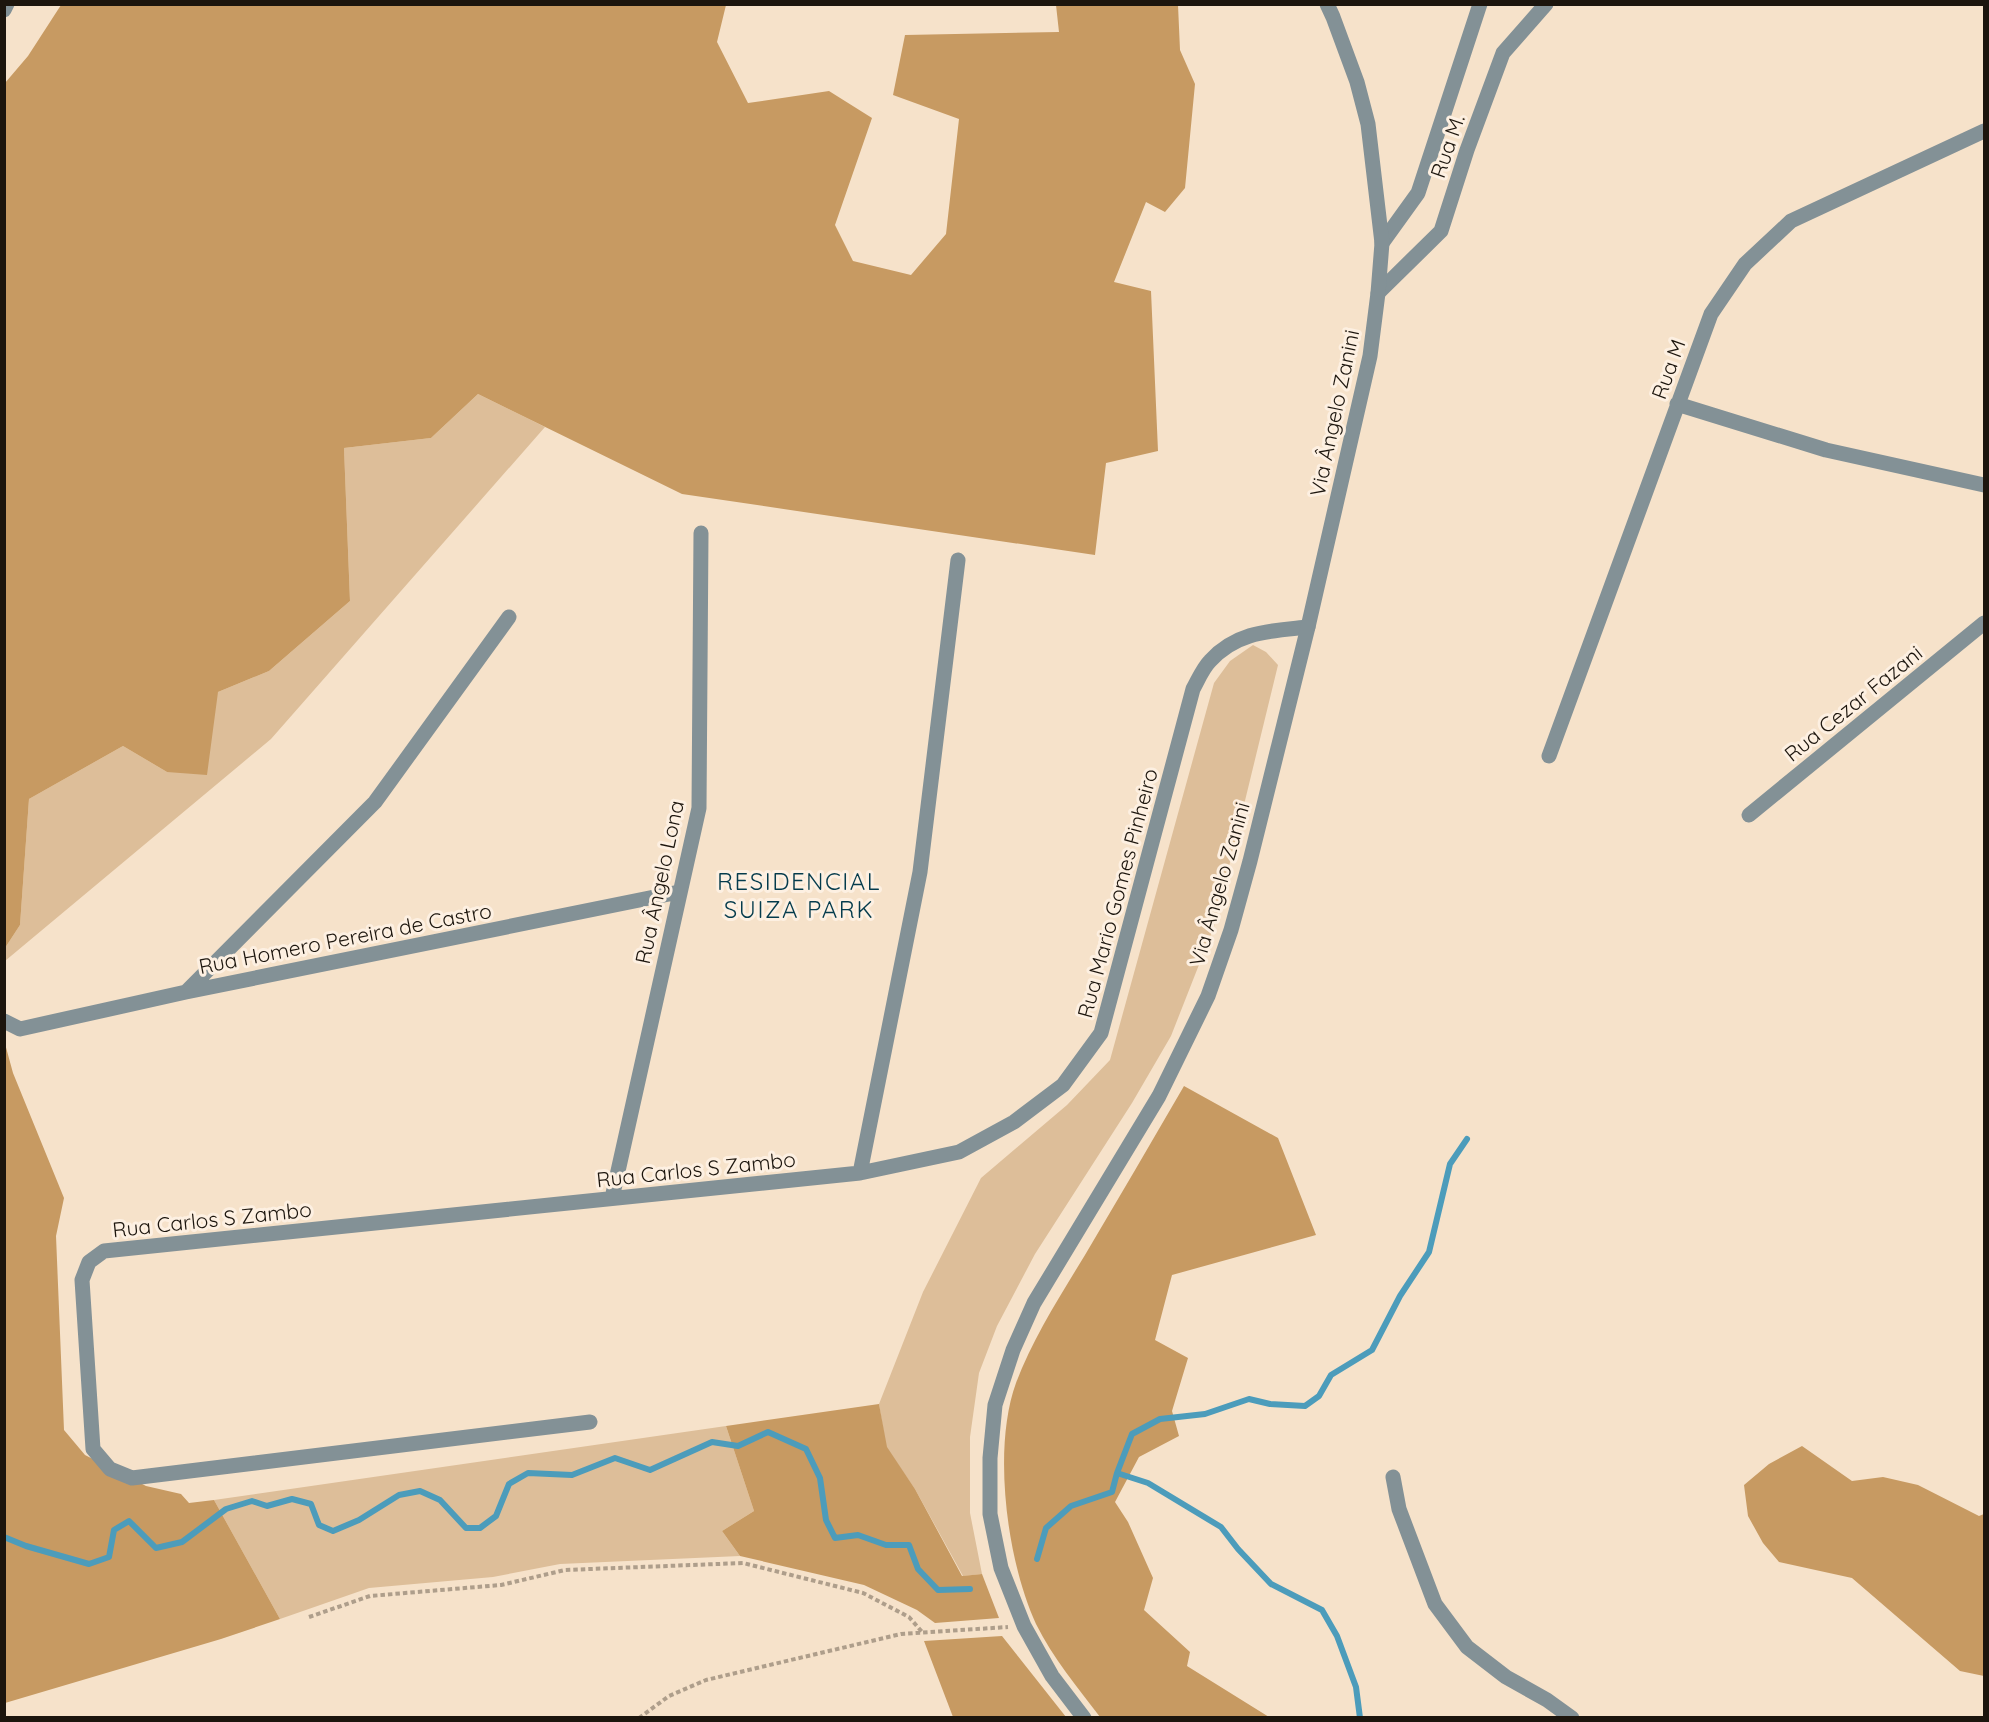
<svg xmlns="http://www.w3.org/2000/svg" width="1989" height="1722" viewBox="0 0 1989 1722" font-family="Quicksand,sans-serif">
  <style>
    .green { fill: #ddbe99 }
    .forest { fill: #c79a62 }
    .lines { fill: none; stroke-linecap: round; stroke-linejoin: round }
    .stream { stroke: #4c9cbb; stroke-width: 6 }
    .path { stroke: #ae9e8b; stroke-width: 4; stroke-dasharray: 4.5 3; stroke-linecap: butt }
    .minor { stroke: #839196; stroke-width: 15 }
    .tertiary { stroke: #839196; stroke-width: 15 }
    .labels { text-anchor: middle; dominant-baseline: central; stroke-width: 6; stroke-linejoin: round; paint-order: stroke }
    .street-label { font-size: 21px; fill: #1c150d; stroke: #fdf0e2 }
    .quarter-label { font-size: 24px; letter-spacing: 1.5px; fill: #043b4c; stroke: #fdf0e2 }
  </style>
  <rect width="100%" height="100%" fill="#f6e2ca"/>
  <path class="green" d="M478,394L545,427L271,739L5,961V948L20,925L29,799L123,746L167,772L218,692L269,671L350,601L344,448L431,438Z
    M1253,645L1266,652L1278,665L1215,924L1171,1036L1132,1103L1035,1254L997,1326L979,1373L970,1437V1513L982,1574L963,1576L915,1489L886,1447L879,1404L923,1292L981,1178L1067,1105L1110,1060L1214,683L1230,661Z
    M726,1426L754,1511L722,1531L740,1556L560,1564L493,1577L369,1588L280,1619L214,1500Z"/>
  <path class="forest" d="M61,5H726L717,42L748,103L829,91L872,118L835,225L853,261L911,275L946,234L959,119L893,95L905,35L1059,32L1056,5H1178L1180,50L1195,84L1185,188L1165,212L1146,202L1114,282L1151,291L1158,451L1106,463L1095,555L682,494L478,394L431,438L344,448L350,601L269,671L218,692L207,775L167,772L123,746L29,799L20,925L5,948V83L28,56Z
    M4,1040L13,1073L64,1198L56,1236L64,1430L85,1455L146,1486L181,1494L189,1503L214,1500L280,1619L221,1639L5,1703Z
    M1184,1086L1278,1138L1316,1235L1172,1275L1155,1340L1188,1358L1172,1411L1179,1436L1139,1457L1115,1502L1128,1522L1153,1578L1144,1610L1190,1652L1187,1666L1269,1717H1100C1077,1687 1053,1658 1036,1624C1007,1561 992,1449 1016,1383C1033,1338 1060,1296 1085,1255C1118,1199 1151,1143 1184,1086Z
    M879,1404L887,1447L915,1489L962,1576L982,1574L999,1618L935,1623L917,1610L864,1585L740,1556L722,1531L754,1511L726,1426Z
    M1802,1446L1852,1481L1883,1477L1918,1485L1979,1516L1984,1514V1676L1960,1671L1852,1578L1779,1562L1763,1543L1748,1516L1744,1485L1769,1464Z
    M1002,1636L1066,1717H953L924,1641Z"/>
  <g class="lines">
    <path class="stream" d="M1117,1473L1148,1483L1221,1527L1238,1549L1271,1584L1322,1610L1337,1636L1356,1687L1360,1718
      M4,1537L26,1546L89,1564L109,1557L114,1530L129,1521L156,1548L182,1542L226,1509L252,1501L267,1506L292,1499L311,1504L319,1525L333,1531L359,1520L399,1495L420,1491L440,1500L466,1528H480L496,1516L509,1484L528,1473L572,1475L615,1458L650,1470L712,1442L738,1446L768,1432L806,1449L820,1478L826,1520L835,1538L858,1535L886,1545H909L918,1569L938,1590L970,1589
      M1037,1559L1046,1528L1071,1506L1112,1492L1117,1473L1132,1434L1160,1419L1205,1414L1249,1399L1270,1404L1305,1406L1319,1396L1331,1375L1372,1350L1400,1296L1429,1252L1450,1164L1467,1139"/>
    <path class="path" d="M309,1617L370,1596L501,1585L565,1570L743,1563L863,1593L909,1617L923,1633
      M639,1718L669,1696L706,1680L901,1634L1008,1627"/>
    <path class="minor" d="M4,10L7,4
      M1382,243L1418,193L1480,4
      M1378,293L1441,231L1467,150L1503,53L1546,4
      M1677,404L1826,450L1984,485
      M1549,756L1711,314L1745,264L1791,221L1984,131
      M1749,815L1984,623
      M186,992L375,802L509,617
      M4,1021L20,1029L186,992L679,892
      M860,1173L920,872L958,560
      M612,1198L699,808L701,533
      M590,1422L132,1478L110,1469L93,1449L82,1280L89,1262L104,1251L860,1173L959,1152L1014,1122L1063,1085L1101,1033L1193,689C1198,680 1203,668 1210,661C1237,631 1271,631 1308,627
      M1393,1477L1399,1509L1435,1604L1467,1647L1506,1677L1547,1700L1572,1718"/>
    <path class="tertiary" d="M1084,1718L1052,1676L1024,1626L1001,1568L990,1514V1458L995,1405L1013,1350L1034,1303L1159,1096L1208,996L1231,930L1250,861L1308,627L1370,356L1378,293L1382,243L1368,124L1357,82L1333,17L1327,4"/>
  </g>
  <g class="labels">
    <g class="street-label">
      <text transform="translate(1447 146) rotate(-71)">Rua M.</text>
      <text transform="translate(1668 369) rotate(-70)">Rua M</text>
      <text transform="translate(1334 413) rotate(-78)">Via Ângelo Zanini</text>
      <text transform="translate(1853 703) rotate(-39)">Rua Cezar Fazani</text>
      <text transform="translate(659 882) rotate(-78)">Rua Ângelo Lona</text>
      <text transform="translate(1219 884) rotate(-74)">Via Ângelo Zanini</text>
      <text transform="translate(1117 893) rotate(-75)">Rua Mario Gomes Pinheiro</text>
      <text transform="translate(345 938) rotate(-11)">Rua Homero Pereira de Castro</text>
      <text transform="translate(696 1169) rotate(-6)">Rua Carlos S Zambo</text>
      <text transform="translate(212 1219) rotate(-6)">Rua Carlos S Zambo</text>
    </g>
    <g class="quarter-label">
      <text x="799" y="881">RESIDENCIAL<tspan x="799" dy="28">SUIZA PARK</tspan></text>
    </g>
  </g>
  <rect width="1989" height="1722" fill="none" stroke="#1c150d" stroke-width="12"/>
</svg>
